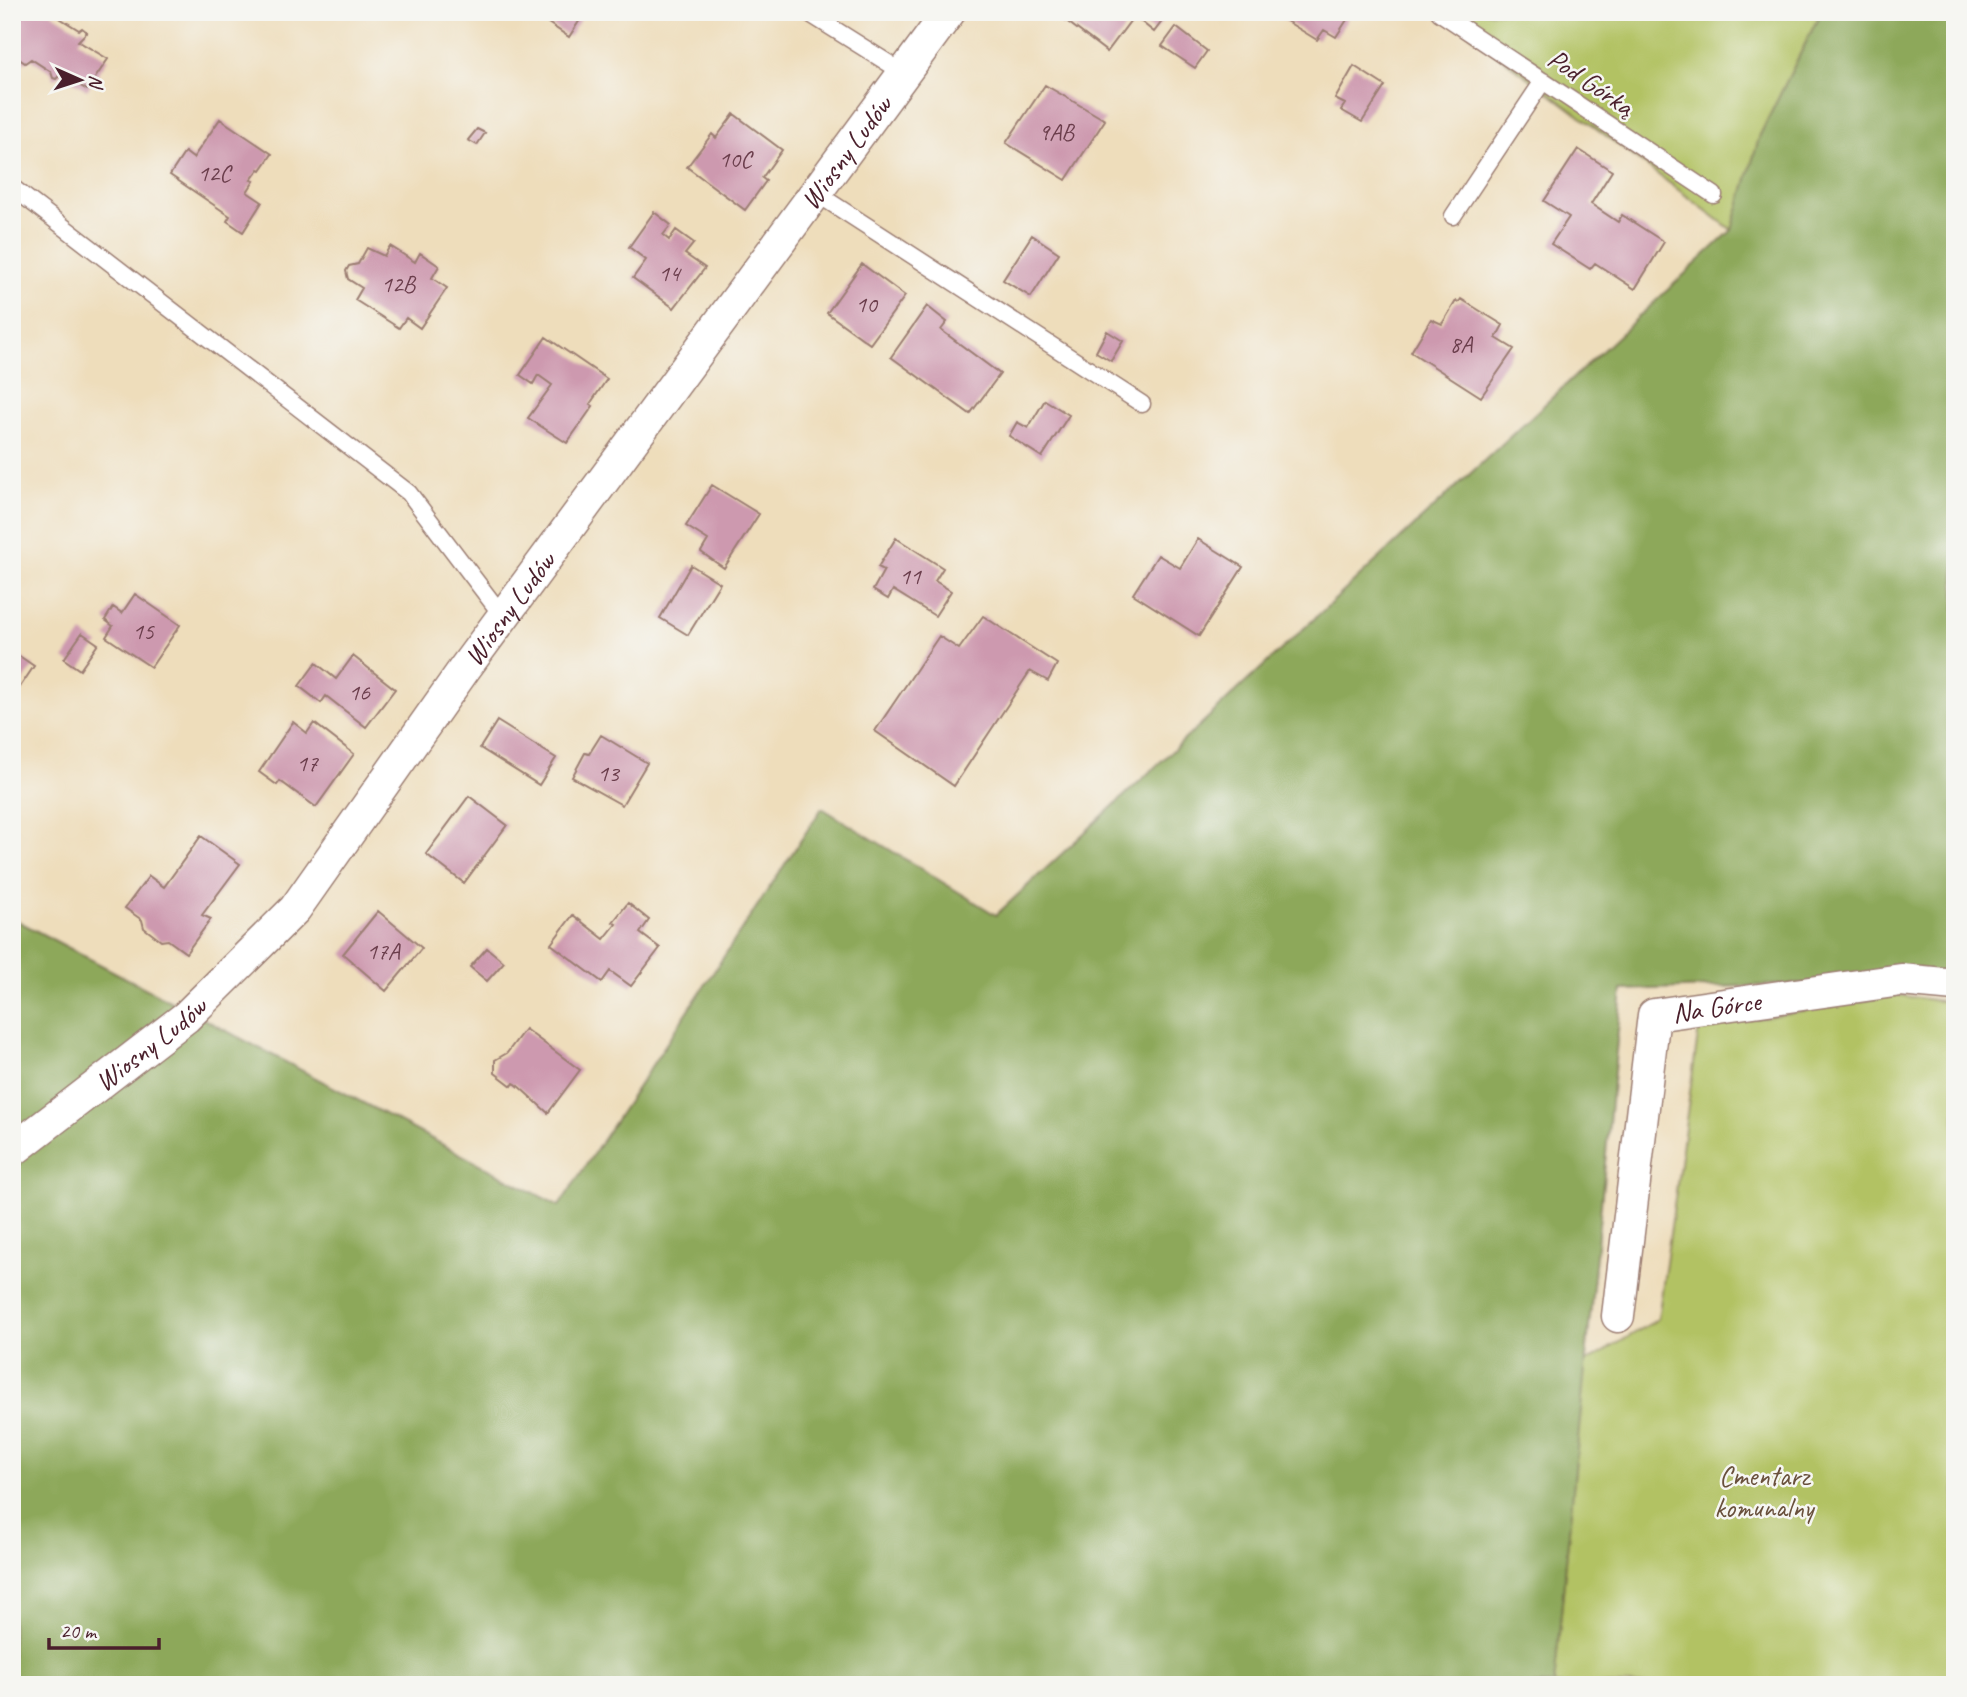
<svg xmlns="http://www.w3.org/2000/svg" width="1967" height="1697" viewBox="0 0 1967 1697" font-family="Caveat,sans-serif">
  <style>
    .green { fill: #b2c264; stroke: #7e7048; stroke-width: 2 }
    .forest { fill: #8da85a; stroke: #6c6442; stroke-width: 2 }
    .building { fill: #cd99af }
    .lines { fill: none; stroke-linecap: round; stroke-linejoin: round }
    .service-casing { stroke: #9c7e73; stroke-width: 19 }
    .minor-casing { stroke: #9c7e73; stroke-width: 35 }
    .service { stroke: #fff; stroke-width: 16 }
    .minor { stroke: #fff; stroke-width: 32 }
    .labels { text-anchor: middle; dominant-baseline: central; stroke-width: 5; stroke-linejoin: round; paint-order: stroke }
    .number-label { font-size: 24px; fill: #6b3e4c }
    .street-label { font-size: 28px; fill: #4a1f2b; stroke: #f6f6f2 }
    .park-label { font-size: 28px; fill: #69503c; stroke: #f6f6f2 }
  </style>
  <rect width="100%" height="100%" fill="#f6f6f2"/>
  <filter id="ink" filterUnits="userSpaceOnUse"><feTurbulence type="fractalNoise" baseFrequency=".0143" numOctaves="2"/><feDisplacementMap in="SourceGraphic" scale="14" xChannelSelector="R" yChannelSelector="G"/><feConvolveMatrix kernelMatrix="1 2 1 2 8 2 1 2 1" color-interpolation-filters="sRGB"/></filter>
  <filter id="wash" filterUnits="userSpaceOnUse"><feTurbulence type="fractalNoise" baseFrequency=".00686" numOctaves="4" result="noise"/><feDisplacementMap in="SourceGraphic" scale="28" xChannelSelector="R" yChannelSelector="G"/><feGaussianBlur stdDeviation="1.57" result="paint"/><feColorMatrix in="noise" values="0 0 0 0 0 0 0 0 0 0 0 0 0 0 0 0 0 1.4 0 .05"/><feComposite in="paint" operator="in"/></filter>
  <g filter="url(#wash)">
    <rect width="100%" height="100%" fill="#edb"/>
    <path class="green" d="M1441,12H1821L1760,135L1732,230Z
      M1898,995L1955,1003V1685H1554L1585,1363L1658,1319L1699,1028Z"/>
    <path class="forest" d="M1821,12H1955V979L1622,990L1554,1685H12V918L559,1206L822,808L996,915L1732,230L1760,135Z"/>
    <g id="blocks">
      <path class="building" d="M23,12H50L79,30L82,28L87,32L78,41L108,59L87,90L61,74L56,79L53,78L51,72L31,59L25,63L12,54V16L16,13L21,16Z
        M532,12H585L569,37Z
        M1063,12H1169L1154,32L1134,16L1107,52L1060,16Z
        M1287,12H1352L1336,37L1324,30L1317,40L1283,19Z
        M1176,27L1207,51L1195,68L1162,46Z
        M1354,66L1385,86L1362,122L1341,110L1345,104L1335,99Z
        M1045,85L1105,120L1066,180L1006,143Z
        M734,114L782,150L762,178L766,181L745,210L687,167L712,134L716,138Z
        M220,119L272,154L261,170L259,169L251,180L254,181L247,192L262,202L243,232L227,221L230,216L170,175L185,152L193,158Z
        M477,129L485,133L477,145L468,140Z
        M1578,149L1612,171L1591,204L1618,222L1622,215L1664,242L1635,289L1595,263L1590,269L1551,244L1569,217L1544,201Z
        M654,212L671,225L663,235L669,240L676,230L694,243L685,254L705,268L674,308L633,278L646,260L629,247Z
        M1032,235L1059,253L1031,297L1003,280Z
        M390,246L415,262L420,253L439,266L432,278L447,288L420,328L406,318L399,328L355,300L362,288L348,279L346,271L349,266L358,264L367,248L384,256Z
        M862,264L905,296L870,344L827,313Z
        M1461,299L1503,325L1496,338L1514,349L1481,397L1411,352L1431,319L1442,324L1456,301L1459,302Z
        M927,306L947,322L941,330L1000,374L970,414L891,357Z
        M1107,331L1123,341L1111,361L1096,352Z
        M546,337L607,379L590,404L593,406L567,443L528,418L552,385L538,375L533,384L520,375Z
        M1045,400L1069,415L1042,457L1009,436L1017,422L1028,428Z
        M712,485L759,514L724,568L701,552L708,540L686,526Z
        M896,538L943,568L935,581L951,591L935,616L893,590L888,599L873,590L884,570L878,567Z
        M1198,539L1243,567L1199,636L1133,594L1158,555L1180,568Z
        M691,565L720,583L688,635L660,618Z
        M135,594L180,625L151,667L106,637L113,626L105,620L113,607L122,613Z
        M983,616L1057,664L1048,681L1030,671L954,786L875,731L939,636L959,649Z
        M82,633L98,644L80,670L64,659Z
        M12,651L34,666L12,699Z
        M353,656L395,689L366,727L326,696L321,703L299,686L316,663L336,679Z
        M497,721L556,758L539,785L480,748Z
        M293,722L307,733L314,723L354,754L316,807L280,781L277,785L259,772Z
        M601,735L647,763L622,805L572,777L585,753L589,754Z
        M469,796L507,825L464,883L426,854Z
        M201,836L240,864L202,915L211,919L186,953L168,940L161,941L144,928L142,920L125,908L149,876L164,887Z
        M628,903L649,920L640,933L660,948L631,986L610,971L602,982L551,944L573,915L604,939L616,924L613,922Z
        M378,911L422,948L386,991L343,954Z
        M487,948L504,962L487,981L470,967Z
        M525,1029L580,1070L548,1113L516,1084L514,1083L512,1086L495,1073V1060L507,1053Z"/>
    </g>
  </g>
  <g filter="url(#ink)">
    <use href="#blocks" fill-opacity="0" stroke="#9c7e73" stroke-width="2"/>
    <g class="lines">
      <defs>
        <path id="service" d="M807,12L904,73
          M1439,12L1714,195
          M12,187L409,493L504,618
          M816,193L1142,404
          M1453,216L1543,81"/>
        <g id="minor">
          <path id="s1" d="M12,1151L186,1017L295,909L465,668L949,12"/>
          <path id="s2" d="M1618,1316L1654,1015L1901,980L1955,985"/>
        </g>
      </defs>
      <use href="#service" class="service-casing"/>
      <use href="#minor" class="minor-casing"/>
      <use href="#service" class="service"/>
      <use href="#minor" class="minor"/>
    </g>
  </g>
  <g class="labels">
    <g class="number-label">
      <text x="1056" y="132">9AB</text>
      <text x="735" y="159">10C</text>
      <text x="214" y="173">12C</text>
      <text x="669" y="273">14</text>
      <text x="398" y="284">12B</text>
      <text x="866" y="304">10</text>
      <text x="1461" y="344">8A</text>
      <text x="910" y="576">11</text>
      <text x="143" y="631">15</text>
      <text x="359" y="692">16</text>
      <text x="307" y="763">17</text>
      <text x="608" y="773">13</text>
      <text x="383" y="951">17A</text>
    </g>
    <g class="street-label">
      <text transform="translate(1591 82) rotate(34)">Pod Górką</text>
      <text stroke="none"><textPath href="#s1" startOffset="1309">Wiosny Ludów</textPath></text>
      <text stroke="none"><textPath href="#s1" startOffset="742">Wiosny Ludów</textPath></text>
      <text stroke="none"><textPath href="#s2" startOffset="366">Na Górce</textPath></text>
      <text stroke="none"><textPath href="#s1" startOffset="175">Wiosny Ludów</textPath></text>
    </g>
    <g class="park-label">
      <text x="1764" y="1475">Cmentarz<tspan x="1764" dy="32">komunalny</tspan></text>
    </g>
  </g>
  <rect width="1967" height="1697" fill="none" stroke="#f6f6f2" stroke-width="42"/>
  <g transform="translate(80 80) rotate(93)" stroke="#f6f6f2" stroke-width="5" paint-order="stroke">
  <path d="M0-5L12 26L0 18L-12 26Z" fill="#4a1f2b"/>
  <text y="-10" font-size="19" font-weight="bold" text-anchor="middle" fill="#4a1f2b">N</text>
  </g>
  <path d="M49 1638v10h110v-10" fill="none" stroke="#4a1f2b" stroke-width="3.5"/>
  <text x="60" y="1638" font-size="21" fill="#4a1f2b" stroke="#f6f6f2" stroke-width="5" paint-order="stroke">20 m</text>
</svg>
